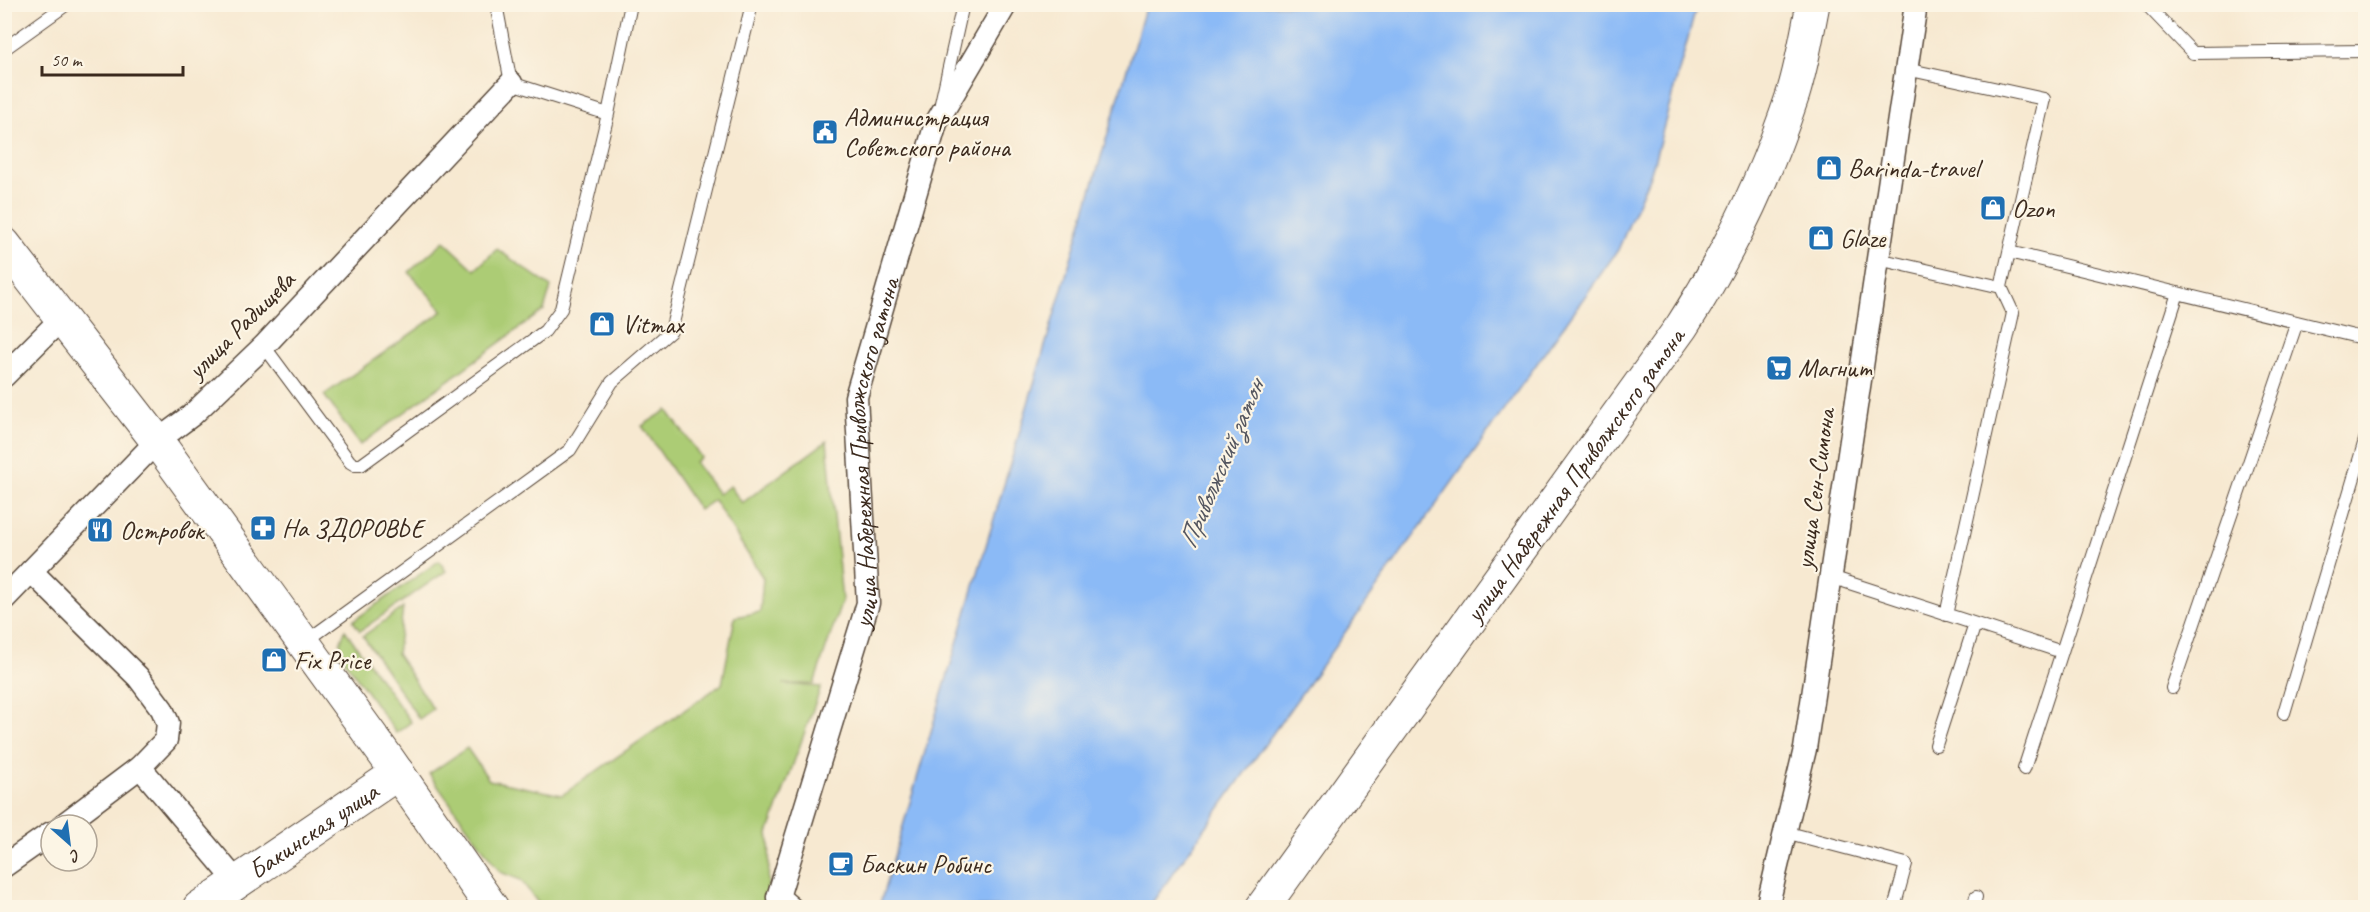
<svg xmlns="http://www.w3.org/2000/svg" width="2370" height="912" viewBox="0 0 2370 912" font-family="Caveat,sans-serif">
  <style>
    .green { fill: #accc74; stroke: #747b49; stroke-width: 1.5 }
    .water { fill: #8bbaf6; stroke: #63728a; stroke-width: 1.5 }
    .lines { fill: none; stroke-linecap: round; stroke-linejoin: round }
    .service-casing { stroke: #574739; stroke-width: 14 }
    .minor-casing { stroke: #574739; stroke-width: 25 }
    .secondary-casing { stroke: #574739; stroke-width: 35 }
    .service { stroke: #fff; stroke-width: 12 }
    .minor { stroke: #fff; stroke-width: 22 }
    .secondary { stroke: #fff; stroke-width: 33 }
    .labels { text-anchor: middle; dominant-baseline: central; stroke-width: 4.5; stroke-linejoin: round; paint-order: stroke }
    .poi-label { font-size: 26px; fill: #3b2a1e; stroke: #fcf5e5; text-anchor: start }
    .street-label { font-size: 26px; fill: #3b2a1e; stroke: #fcf5e5 }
    .water-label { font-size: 27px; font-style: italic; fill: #53555f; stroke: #fcf5e5 }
  </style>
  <rect width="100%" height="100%" fill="#fcf5e5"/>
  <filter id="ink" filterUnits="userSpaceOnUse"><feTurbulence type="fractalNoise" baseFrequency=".0167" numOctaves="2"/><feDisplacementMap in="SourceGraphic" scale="12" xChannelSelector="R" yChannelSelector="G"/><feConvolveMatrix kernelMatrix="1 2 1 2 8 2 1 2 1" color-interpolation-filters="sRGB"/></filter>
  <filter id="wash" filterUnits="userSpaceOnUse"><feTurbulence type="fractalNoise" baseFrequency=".008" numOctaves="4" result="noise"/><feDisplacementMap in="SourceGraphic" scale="24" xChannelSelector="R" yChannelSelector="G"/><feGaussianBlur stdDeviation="1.35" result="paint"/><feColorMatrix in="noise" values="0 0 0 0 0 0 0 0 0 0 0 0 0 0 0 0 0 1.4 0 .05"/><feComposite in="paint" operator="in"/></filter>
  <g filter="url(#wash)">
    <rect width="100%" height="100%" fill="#f7e9d1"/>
    <path class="green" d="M444,241L475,270L497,249L551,287L544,310L360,445L324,395L443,311L409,272Z
      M667,410L701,457L695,462L718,494L730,486L742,503L827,441L842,601L814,684H783L821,687L768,834C773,859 764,883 770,907H541L521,880L500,872L429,774L467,748L489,780L562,795L722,684L735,617L760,612L763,578L714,500L699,510L642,426Z
      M439,561L446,571L360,631L353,621Z
      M403,608L397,654L433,709L419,719L363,636Z
      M345,630L411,722L396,733L343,658L340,643Z"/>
    <path class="water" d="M1146,5H1697L1651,173L1618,250L1149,907H879Z"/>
  </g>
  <g filter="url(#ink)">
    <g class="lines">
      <defs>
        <path id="service" d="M2146,4L2193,53L2366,51
          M4,49L67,4
          M941,103L963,4
          M608,114L631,4
          M2009,252L2366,339
          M1878,259L2001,287L2044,99L1906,69
          M264,346L350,462L355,465H361L545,331L561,309L608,114L511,83L496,4
          M1831,577L2062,652
          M1946,615L2013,313L2001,287
          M305,642L570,450L612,382L671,331L752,4
          M2172,688L2297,322
          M2284,713L2366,437
          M1936,745L1975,624
          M2024,769L2178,293
          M1785,832L1906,864L1894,908
          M1973,908L1976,897"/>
        <g id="minor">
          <path d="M4,376L61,319"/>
          <path d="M31,571L138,677L162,709L168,723L166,740L140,767L63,825"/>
          <path d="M4,599L157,441L192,415L264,346L511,83"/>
          <path d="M140,767L237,882"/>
          <path d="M4,866L51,833"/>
          <path id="s1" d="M791,908L778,897L868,603L856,397L936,123L1006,4"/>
          <path d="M1767,908L1805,749L1916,4"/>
        </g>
        <g id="secondary">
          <path d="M4,244L157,441L385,755L492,908"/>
          <path id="s2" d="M199,908L398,773"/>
          <path id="s3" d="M1262,908L1682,326C1730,252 1765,179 1793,94C1802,65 1807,34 1813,4"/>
        </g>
      </defs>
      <use href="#service" class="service-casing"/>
      <use href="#minor" class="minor-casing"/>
      <use href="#secondary" class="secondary-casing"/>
      <use href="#service" class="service"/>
      <use href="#minor" class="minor"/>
      <use href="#secondary" class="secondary"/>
    </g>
  </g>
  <defs>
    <symbol id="civic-square" viewBox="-11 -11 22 22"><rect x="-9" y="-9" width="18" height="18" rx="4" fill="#1f6fb2" stroke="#fcf5e5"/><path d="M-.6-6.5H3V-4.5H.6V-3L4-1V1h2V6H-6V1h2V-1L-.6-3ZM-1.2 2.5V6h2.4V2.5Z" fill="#fff"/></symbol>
    <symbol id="shop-square" viewBox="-11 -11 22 22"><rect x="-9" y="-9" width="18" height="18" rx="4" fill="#1f6fb2" stroke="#fcf5e5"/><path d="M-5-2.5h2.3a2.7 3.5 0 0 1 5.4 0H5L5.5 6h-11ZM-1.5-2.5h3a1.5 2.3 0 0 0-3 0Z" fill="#fff"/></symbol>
    <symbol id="supermarket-square" viewBox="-11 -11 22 22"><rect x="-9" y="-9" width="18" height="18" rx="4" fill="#1f6fb2" stroke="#fcf5e5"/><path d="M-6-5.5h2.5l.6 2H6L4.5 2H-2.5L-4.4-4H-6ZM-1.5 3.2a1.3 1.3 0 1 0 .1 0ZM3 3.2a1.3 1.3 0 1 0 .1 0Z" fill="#fff"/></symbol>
    <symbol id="pharmacy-square" viewBox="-11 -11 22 22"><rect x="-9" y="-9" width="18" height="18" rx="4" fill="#1f6fb2" stroke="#fcf5e5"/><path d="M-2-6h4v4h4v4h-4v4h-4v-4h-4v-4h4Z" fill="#fff"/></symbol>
    <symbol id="restaurant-square" viewBox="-11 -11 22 22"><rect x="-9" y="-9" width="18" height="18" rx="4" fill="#1f6fb2" stroke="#fcf5e5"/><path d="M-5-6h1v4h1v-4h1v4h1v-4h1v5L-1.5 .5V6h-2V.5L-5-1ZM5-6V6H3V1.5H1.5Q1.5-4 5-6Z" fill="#fff"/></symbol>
    <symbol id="cafe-square" viewBox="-11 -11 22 22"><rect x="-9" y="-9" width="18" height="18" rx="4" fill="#1f6fb2" stroke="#fcf5e5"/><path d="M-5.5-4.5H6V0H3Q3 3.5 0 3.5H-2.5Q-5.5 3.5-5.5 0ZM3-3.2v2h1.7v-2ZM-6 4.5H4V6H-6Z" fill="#fff"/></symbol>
  </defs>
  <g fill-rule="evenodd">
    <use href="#civic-square" x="810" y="117" width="30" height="30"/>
    <use href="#shop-square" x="1814" y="153" width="30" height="30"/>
    <use href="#shop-square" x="1978" y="193" width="30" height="30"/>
    <use href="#shop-square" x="1806" y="223" width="30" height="30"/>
    <use href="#shop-square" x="587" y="309" width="30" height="30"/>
    <use href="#supermarket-square" x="1764" y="353" width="30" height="30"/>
    <use href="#pharmacy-square" x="248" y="513" width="30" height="30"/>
    <use href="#restaurant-square" x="85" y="515" width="30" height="30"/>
    <use href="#shop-square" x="259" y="645" width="30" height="30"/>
    <use href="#cafe-square" x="826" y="849" width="30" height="30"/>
  </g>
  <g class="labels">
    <g class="poi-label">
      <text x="844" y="117">Администрация<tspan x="844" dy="30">Советского района</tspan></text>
      <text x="1848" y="168">Barinda-travel</text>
      <text x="2012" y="208">Ozon</text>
      <text x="1840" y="238">Glaze</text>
      <text x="622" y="324">Vitmax</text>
      <text x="1798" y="368">Магнит</text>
      <text x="282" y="528">На ЗДОРОВЬЕ</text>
      <text x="120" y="530">Островок</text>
      <text x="294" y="660">Fix Price</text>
      <text x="860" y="864">Баскин Робинс</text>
    </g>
    <g class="street-label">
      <text transform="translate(241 325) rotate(-45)">улица Радищева</text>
      <text stroke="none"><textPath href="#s1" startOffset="477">улица Набережная Приволжского затона</textPath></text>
      <text stroke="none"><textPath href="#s3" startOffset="534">улица Набережная Приволжского затона</textPath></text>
      <text transform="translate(1815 489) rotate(-82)">улица Сен-Симона</text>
      <text stroke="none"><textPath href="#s2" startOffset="138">Бакинская улица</textPath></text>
    </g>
    <g class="water-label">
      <text transform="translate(1221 464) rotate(-67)">Приволжский затон</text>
    </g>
  </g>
  <rect width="2370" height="912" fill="none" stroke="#fcf5e5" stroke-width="24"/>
  <g transform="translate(69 843) rotate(152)"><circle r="28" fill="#fcf5e5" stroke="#afa495" stroke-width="1.5"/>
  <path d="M0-4.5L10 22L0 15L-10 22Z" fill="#1f6fb2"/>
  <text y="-9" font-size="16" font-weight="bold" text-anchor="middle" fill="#3b2a1e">С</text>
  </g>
  <path d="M42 66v9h141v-9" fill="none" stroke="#3b2a1e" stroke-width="3"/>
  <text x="51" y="66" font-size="18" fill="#3b2a1e" stroke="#fcf5e5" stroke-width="4.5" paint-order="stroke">50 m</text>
</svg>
